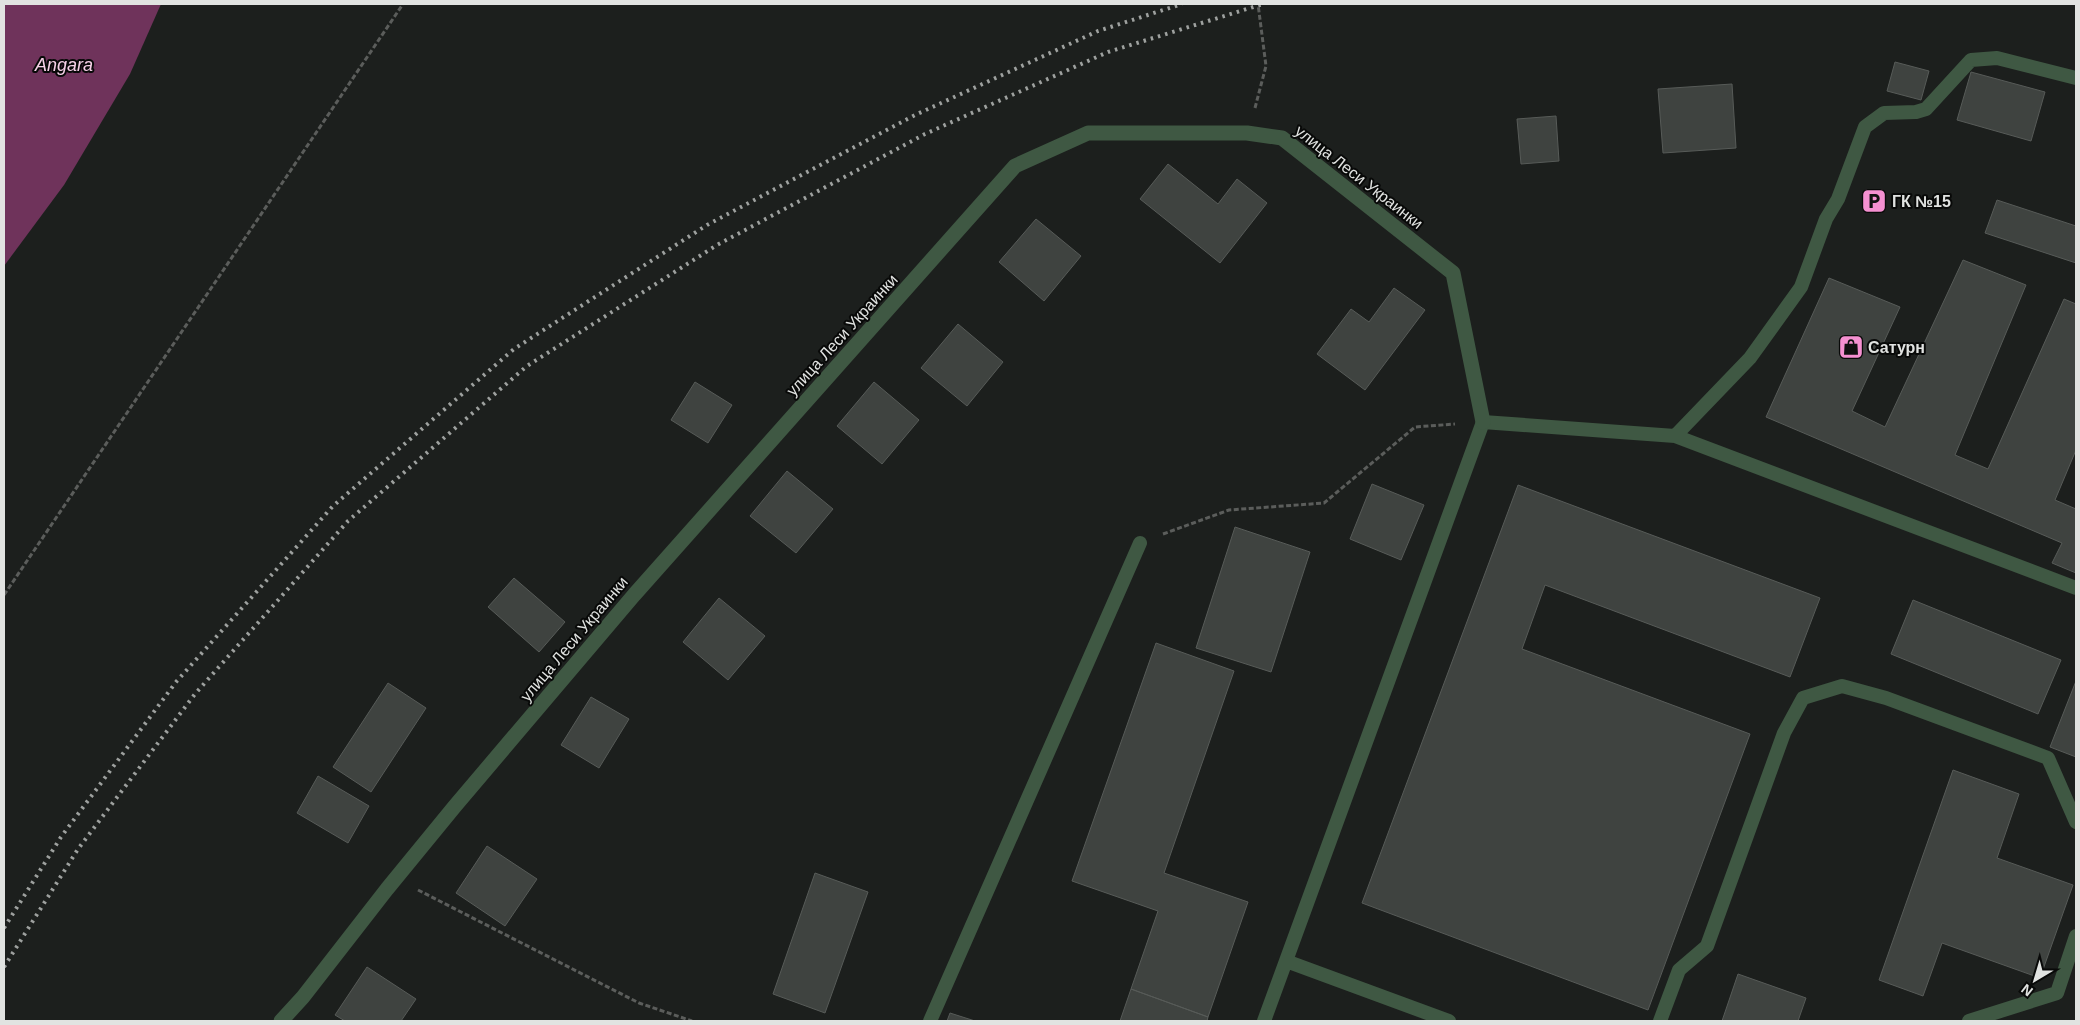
<svg xmlns="http://www.w3.org/2000/svg" width="2080" height="1025" viewBox="0 0 2080 1025" font-family="Arial,sans-serif">
  <style>
    .water { fill: #6f335b }
    .building { fill: #3f4340; stroke: #575b58 }
    .lines { fill: none; stroke-linecap: round; stroke-linejoin: round }
    .path { stroke: #5b5d5b; stroke-width: 3; stroke-dasharray: 5 2.5; stroke-linecap: butt }
    .lane { stroke: #3f5843; stroke-width: 14 }
    .street { stroke: #3f5843; stroke-width: 15 }
    .rail { stroke: #9ea19f; stroke-width: 4; stroke-dasharray: 2.5 5; stroke-linecap: butt }
    .labels { text-anchor: middle; dominant-baseline: central; stroke-width: 4; stroke-linejoin: round; paint-order: stroke }
    .street-label { font-size: 16px; fill: #e1e3e1; stroke: #080908 }
    .poi-label { font-size: 16px; font-weight: bold; fill: #e1e3e1; stroke: #080908; text-anchor: start }
    .water-label { font-size: 18px; font-style: italic; fill: #f7d1e8; stroke: #080908 }
  </style>
  <rect width="100%" height="100%" fill="#1c1f1d"/>
  <path class="water" d="M4,4H161L130,74L64,185L4,266Z"/>
  <path class="building" d="M1895,62L1929,71L1921,100L1887,91Z
    M1971,72L2045,92L2031,141L1957,120Z
    M1732,84L1736,148L1663,153L1658,89Z
    M1556,116L1559,161L1521,164L1517,119Z
    M1168,164L1218,204L1237,179L1267,203L1220,263L1140,199Z
    M1997,200L2076,226V263L1985,233Z
    M1036,219L1081,256L1044,301L999,262Z
    M1963,260L2026,285L1955,455L1988,469L2064,299L2076,304V450L2055,500L2076,509V573L2052,563L2062,543L1766,417L1829,278L1900,307L1852,411L1885,427Z
    M1394,288L1425,310L1365,390L1317,354L1351,309L1369,322Z
    M958,324L1003,362L967,406L921,368Z
    M695,382L732,405L708,443L671,420Z
    M874,382L919,420L882,464L837,426Z
    M787,471L833,509L796,553L750,516Z
    M1372,484L1424,505L1401,560L1350,539Z
    M1518,485L1820,598L1790,677L1545,585L1522,649L1750,734L1648,1010L1362,903Z
    M1235,527L1310,552L1271,672L1196,648Z
    M514,578L565,622L539,652L488,607Z
    M719,598L765,636L728,680L683,642Z
    M1913,600L2061,660L2038,714L1891,654Z
    M1156,643L1234,671L1164,873L1248,902L1208,1017L1131,989L1158,911L1072,881Z
    M2076,681V757L2050,747Z
    M388,683L426,708L371,792L333,767Z
    M591,697L629,719L599,768L561,745Z
    M1953,770L2019,794L1997,858L2073,885L2040,978L1942,943L1923,996L1879,980Z
    M318,776L369,806L348,843L297,813Z
    M487,846L537,879L505,926L456,893Z
    M815,873L868,892L825,1013L773,994Z
    M367,967L416,999L401,1021H345L335,1015Z
    M1738,974L1806,998L1798,1021H1722Z
    M1131,989L1208,1017L1207,1021H1120Z
    M950,1013L975,1021H947Z"/>
  <g class="lines">
    <path class="path" d="M1255,108L1266,66L1258,4
      M1163,534L1229,510L1324,503L1415,427L1455,424
      M4,595L403,4
      M418,890L639,1003L692,1021"/>
    <path class="lane" d="M1675,436L1750,358L1801,287L1826,219L1838,199L1865,127L1884,113L1916,112L1926,109L1971,60L1997,58L2076,78
      M1286,961L1449,1021
      M930,1021L1140,543
      M1264,1021L1483,422L1675,436L2076,588
      M1660,1021L1679,970L1707,946L1784,733L1803,698L1842,686L1886,698L2048,758L2076,822
      M1969,1021L2057,993L2076,936"/>
    <path class="street" d="M281,1021L303,997L387,889L455,806L634,595L1015,166L1088,133H1247L1282,138L1453,273L1483,422"/>
    <path class="rail" d="M4,928L61,837L176,682L333,506L514,349L707,225L915,115L1098,31L1182,4
      M4,967L78,849L195,694L348,521L527,366L717,245L925,134L1108,52L1263,4"/>
  </g>
  <defs>
    <symbol id="parking-square" viewBox="-11 -11 22 22"><rect x="-9" y="-9" width="18" height="18" rx="4" fill="#f590d1" stroke="#080908"/><path d="M-3.5-5.5H1a3.5 3.5 0 0 1 0 7H-1V5.5H-3.5ZM-1-3.4V-.6H.8a1.4 1.4 0 0 0 0-2.8Z" fill="#111"/></symbol>
    <symbol id="shop-square" viewBox="-11 -11 22 22"><rect x="-9" y="-9" width="18" height="18" rx="4" fill="#f590d1" stroke="#080908"/><path d="M-5-2.5h2.3a2.7 3.5 0 0 1 5.4 0H5L5.5 6h-11ZM-1.5-2.5h3a1.5 2.3 0 0 0-3 0Z" fill="#111"/></symbol>
  </defs>
  <g fill-rule="evenodd">
    <use href="#parking-square" x="1860" y="187" width="28" height="28"/>
    <use href="#shop-square" x="1837" y="333" width="28" height="28"/>
  </g>
  <g class="labels">
    <g class="street-label">
      <text transform="translate(1359 177) rotate(38)">улица Леси Украинки</text>
      <text transform="translate(842 335) rotate(-48)">улица Леси Украинки</text>
      <text transform="translate(574 639) rotate(-50)">улица Леси Украинки</text>
    </g>
    <g class="poi-label">
      <text x="1892" y="201">ГК №15</text>
      <text x="1868" y="347">Сатурн</text>
    </g>
    <g class="water-label">
      <text x="64" y="65">Angara</text>
    </g>
  </g>
  <rect width="2080" height="1025" fill="none" stroke="#e1e3e1" stroke-width="10"/>
  <g transform="translate(2035 980) rotate(218)" stroke="#080908" stroke-width="4" paint-order="stroke">
  <path d="M0-4L9 19L0 12L-9 19Z" fill="#e1e3e1"/>
  <text y="-8" font-size="14" font-weight="bold" text-anchor="middle" fill="#e1e3e1">N</text>
  </g>
</svg>
